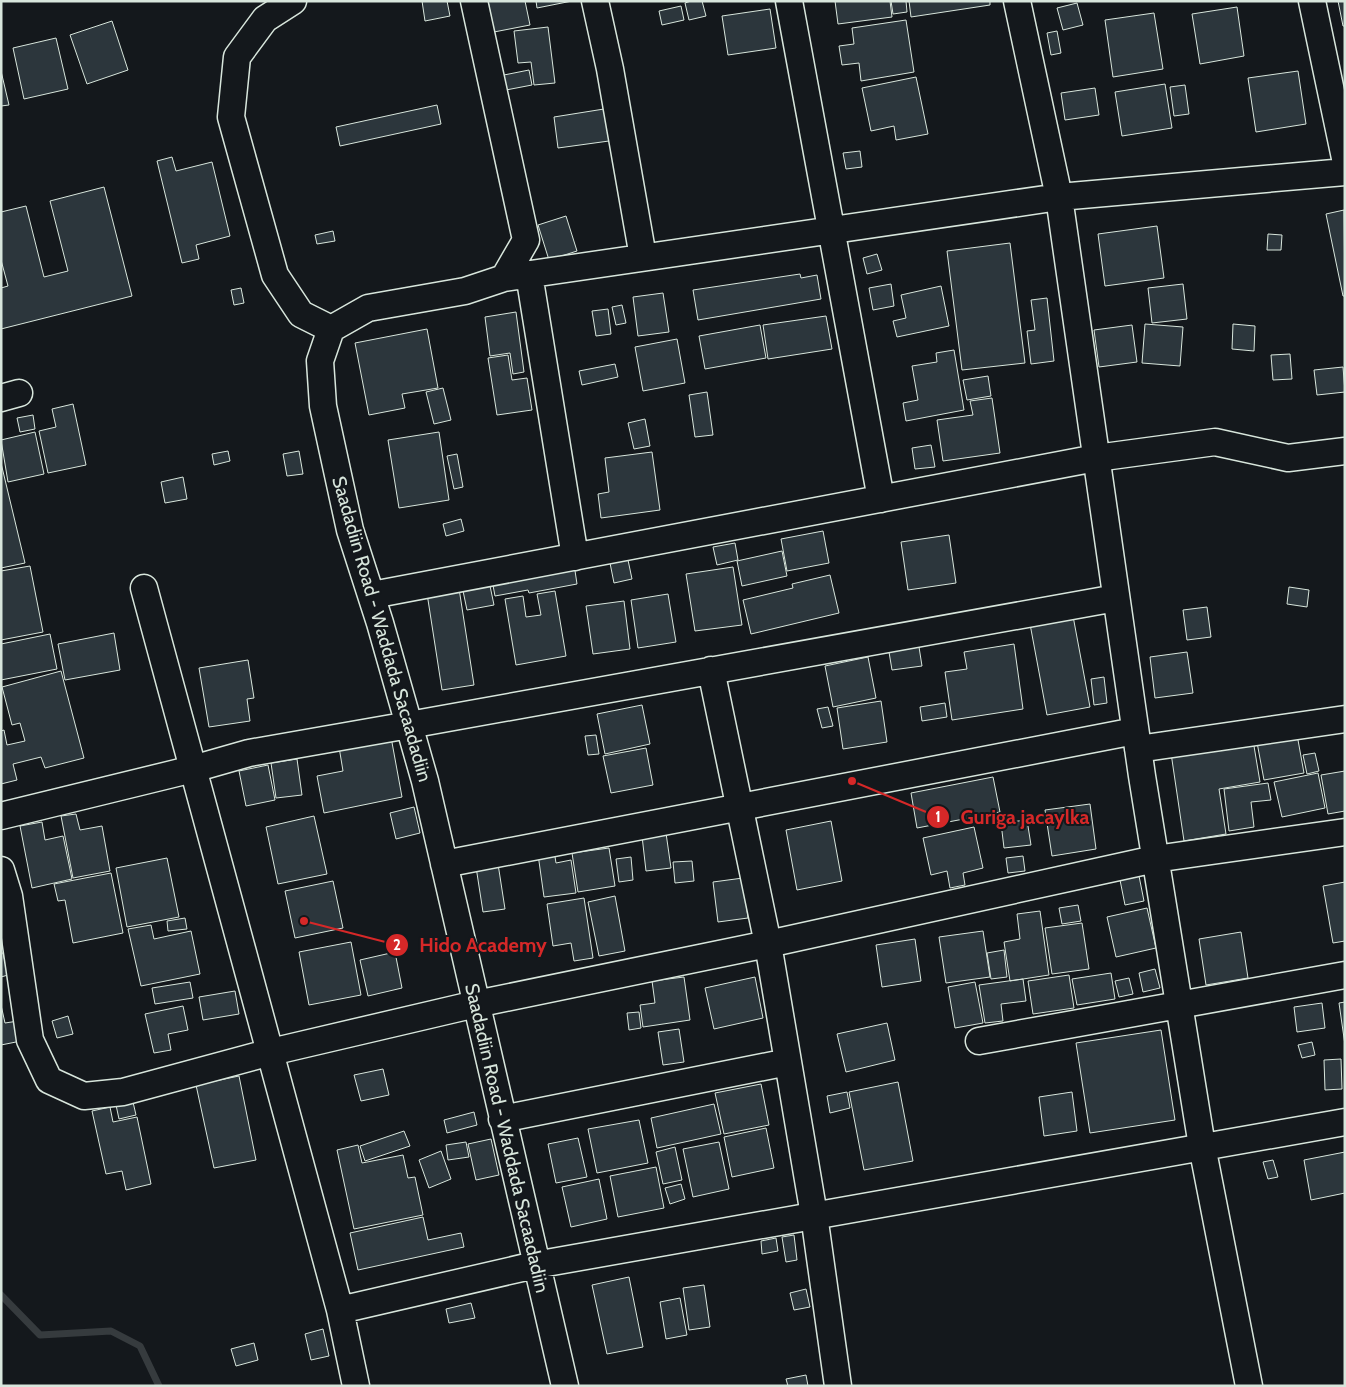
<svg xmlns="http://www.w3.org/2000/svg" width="1346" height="1387" viewBox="0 0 1346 1387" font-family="Cabin,sans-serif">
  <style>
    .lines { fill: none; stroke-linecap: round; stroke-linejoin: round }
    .stream { stroke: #363b3e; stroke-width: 7 }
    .building { fill: #2c363c; stroke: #d8e6dc }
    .minor-casing { stroke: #d8e6dc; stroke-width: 29 }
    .minor { stroke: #14181c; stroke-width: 26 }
    .labels { text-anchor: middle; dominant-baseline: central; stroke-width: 4; stroke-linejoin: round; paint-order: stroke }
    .street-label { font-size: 19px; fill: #d8e6dc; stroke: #14181c }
    .leader { fill: none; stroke: #d62828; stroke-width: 2 }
    .callout-dot { fill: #d62828; stroke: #14181c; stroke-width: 2 }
    .mark-label { font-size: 15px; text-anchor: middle; font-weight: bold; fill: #fff }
    .callout-label { font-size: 20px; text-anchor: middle; font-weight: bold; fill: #d62828; stroke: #14181c; stroke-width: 4; stroke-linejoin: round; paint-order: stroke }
  </style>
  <rect width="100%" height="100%" fill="#14181c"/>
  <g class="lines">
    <path class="stream" d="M1,1295L40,1335L111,1331L140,1346L159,1386"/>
  </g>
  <path class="building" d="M422,1H447L450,16L425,21Z
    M488,1H525L530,25L494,32Z
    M536,1H572L537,8Z
    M691,1H702L706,16L689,20L685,3Z
    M835,1H890L892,17L838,24Z
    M891,1H906L907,12L893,14Z
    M909,1H990V5L911,17Z
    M1338,1H1345V26H1343Z
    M1077,3L1083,25L1063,30L1057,8Z
    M681,6L684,20L662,25L659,11Z
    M1237,7L1244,56L1200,64L1192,14Z
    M770,9L776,48L728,55L722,16Z
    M1154,13L1163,69L1113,77L1105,20Z
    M906,20L914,72L861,81L859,63L842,65L839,46L854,44L852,28Z
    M112,21L128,70L87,84L70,35Z
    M548,27L555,83L534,85L531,62L518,63L514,31Z
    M1057,31L1061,53L1051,55L1047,33Z
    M56,38L68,89L24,99L13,48Z
    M529,70L532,85L506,90L504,75Z
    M1,71L9,105L1,106Z
    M1298,71L1306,124L1256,132L1248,78Z
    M916,77L928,134L896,140L894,126L871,131L862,88Z
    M1165,84L1172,128L1122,136L1115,92Z
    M1185,85L1189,114L1174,116L1170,87Z
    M1095,88L1099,115L1065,120L1061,93Z
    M437,105L441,124L340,146L336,127Z
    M604,109L609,141L558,148L554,117Z
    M860,151L862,167L846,169L843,153Z
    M172,157L176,171L212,162L230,236L196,245L199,259L182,263L157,161Z
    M104,187L132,296L1,329V288L8,286L1,260V212L26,206L44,277L68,271L50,201Z
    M1344,210L1345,296H1343L1326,214Z
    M566,216L577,251L549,260L538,225Z
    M1157,226L1164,278L1105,286L1098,234Z
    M333,231L335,241L317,244L315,235Z
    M1268,234L1282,235L1281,250H1267Z
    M1010,243L1025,363L962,370L947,251Z
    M877,254L882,270L867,274L863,258Z
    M800,274L801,278L817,275L821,299L698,320L693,290Z
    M891,284L894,306L873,310L869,288Z
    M1183,284L1187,319L1152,323L1148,288Z
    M941,286L949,326L897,337L893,321L906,318L901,295Z
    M241,288L244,303L234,305L231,290Z
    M663,293L669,332L638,336L633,297Z
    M1047,298L1054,361L1031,364L1027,331L1035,330L1031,300Z
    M622,305L626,323L616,325L612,307Z
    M608,309L611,334L596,336L592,311Z
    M516,312L524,372L513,374L510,353L490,356L485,317Z
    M826,316L832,349L768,359L763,325Z
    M1145,324L1183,327L1180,366L1142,363Z
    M1233,324L1255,326L1254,351L1232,349Z
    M760,325L766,358L705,369L699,336Z
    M1132,325L1137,362L1099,367L1094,330Z
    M427,329L438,388L402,394L405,408L369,415L355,343Z
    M677,339L685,383L643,391L635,347Z
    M954,350L964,410L906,421L903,403L918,400L912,366L937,362L936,353Z
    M1290,354L1292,379L1273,380L1271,355Z
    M508,355L512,380L527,378L532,410L497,415L488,358Z
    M615,364L618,377L582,385L579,371Z
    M1343,367L1345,392L1317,395L1314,370Z
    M988,376L991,396L967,400L963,380Z
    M443,388L451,420L434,424L426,392Z
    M707,392L713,435L695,437L689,395Z
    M992,398L1000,453L943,461L937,420L973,415L970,401Z
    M73,404L86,465L48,473L39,431L56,427L52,409Z
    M33,415L35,429L20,432L17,418Z
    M645,419L650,446L634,449L628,423Z
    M35,432L44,474L8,482L1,440Z
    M439,432L449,500L399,508L388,440Z
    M931,445L935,467L915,469L912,448Z
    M228,451L230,461L214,465L212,454Z
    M299,451L303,474L287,476L283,454Z
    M652,452L660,510L601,518L598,494L609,492L605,458Z
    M457,454L463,487L454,489L447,456Z
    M1,463L25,563L1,568Z
    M183,477L187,499L165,503L161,482Z
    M461,519L464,531L446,536L443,524Z
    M823,531L829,563L787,571L781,539Z
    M949,535L956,583L908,590L901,542Z
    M735,543L738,560L717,565L713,547Z
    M782,551L787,576L742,586L737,561Z
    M628,560L632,579L614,583L610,563Z
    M574,564L577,584L529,593L528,590L495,596L492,580Z
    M30,566L43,632L1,640V571Z
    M733,567L742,625L695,631L686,574Z
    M830,575L839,613L751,634L743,600L793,588L792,584Z
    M489,581L494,605L467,610L462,586Z
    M458,582L474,685L442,690L426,587Z
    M1289,587L1309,590L1307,607L1287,604Z
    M555,591L566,656L516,665L505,599L523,596L526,617L541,615L537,594Z
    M668,594L676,642L638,648L631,600Z
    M624,601L630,649L593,654L586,606Z
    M1207,607L1211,637L1187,640L1183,610Z
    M1073,616L1090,707L1047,715L1030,624Z
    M114,633L120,670L65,680L58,644Z
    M50,634L57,669L1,680V644Z
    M1014,644L1023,709L952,720L945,672L967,669L964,652Z
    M919,647L922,666L892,670L889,652Z
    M1187,652L1193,693L1155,698L1150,657Z
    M868,657L876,698L833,707L825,666Z
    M248,660L254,698L247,699L250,721L209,727L199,668Z
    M61,671L84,758L45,768L41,757L13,764L17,780L1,784V731L4,730L7,745L25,741L20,723L12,725L2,687Z
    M1104,677L1107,703L1094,705L1091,679Z
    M881,701L887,742L843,749L837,708Z
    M945,703L947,717L922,721L920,707Z
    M642,705L650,744L605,754L597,714Z
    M828,707L833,726L822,728L817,709Z
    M1296,729L1304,773L1264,780L1256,737Z
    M596,735L599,754L588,755L585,736Z
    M391,737L402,797L324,813L317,776L343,771L339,747Z
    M1253,740L1260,782L1219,789L1226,834L1184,841L1171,753Z
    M646,748L653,785L611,793L603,756Z
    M1315,753L1319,771L1307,774L1303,755Z
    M297,759L302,795L276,798L271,763Z
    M268,765L275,800L246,806L239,771Z
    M1345,771V811L1328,814L1321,775Z
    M1318,773L1325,808L1282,817L1274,782Z
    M993,777L1000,812L917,828L911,793Z
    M1268,783L1271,800L1251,802L1254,827L1229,831L1224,789Z
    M1090,804L1096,849L1052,856L1045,810Z
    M414,807L420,833L396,839L390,813Z
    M76,814L80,830L102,826L110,871L73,878L61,816Z
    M314,816L327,874L278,884L266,827Z
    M1027,820L1031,845L1004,848L1001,823Z
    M831,821L842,881L797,890L786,830Z
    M42,822L45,840L63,836L72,879L32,888L20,826Z
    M974,827L983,868L963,873L965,885L950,888L947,871L931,875L923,838Z
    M666,833L671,868L646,871L642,836Z
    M552,838L556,863L571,860L576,893L544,897L536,840Z
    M609,848L615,886L578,892L572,853Z
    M496,851L505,909L483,912L474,854Z
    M1023,856L1025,871L1008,873L1006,858Z
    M631,857L633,880L619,882L616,859Z
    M167,858L179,917L127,927L116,868Z
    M692,861L694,881L675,883L673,862Z
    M111,873L123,933L73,943L65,900L58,901L54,884Z
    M1139,876L1144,901L1125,905L1120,880Z
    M743,878L748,918L718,922L713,882Z
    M333,881L343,928L295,938L285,891Z
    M1345,882V941L1333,943L1323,886Z
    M615,896L625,951L599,956L588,902Z
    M584,898L593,958L574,961L571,943L553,946L547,904Z
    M1078,905L1081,921L1062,924L1059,908Z
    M1147,908L1156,948L1116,957L1107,917Z
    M1040,911L1049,975L1010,981L1004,942L1020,939L1017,914Z
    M185,918L187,929L168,931L167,921Z
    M1082,923L1089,969L1052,974L1045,928Z
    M151,925L154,939L191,931L200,974L141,986L128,929Z
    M983,931L990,977L946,983L939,937Z
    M1241,932L1248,978L1206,985L1199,939Z
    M915,939L921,981L882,987L876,945Z
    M351,942L361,995L309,1005L299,952Z
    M1004,950L1007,977L991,979L987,953Z
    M395,952L402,988L368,996L360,960Z
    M1,953H3L8,975L1,977Z
    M1155,969L1160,988L1143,992L1139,973Z
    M1111,973L1115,999L1077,1005L1072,979Z
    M1069,975L1074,1008L1033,1014L1028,981Z
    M684,977L690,1020L643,1027L640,1005L655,1003L652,981Z
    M755,977L763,1018L714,1029L705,988Z
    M1129,978L1133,994L1119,997L1115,981Z
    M1023,979L1026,1001L1001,1004L1003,1021L985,1023L979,985Z
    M190,982L193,998L155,1004L152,988Z
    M975,982L983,1023L955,1028L948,987Z
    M235,991L239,1014L203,1020L199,997Z
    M1345,1002V1045L1339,1003Z
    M1322,1003L1325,1028L1297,1032L1294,1007Z
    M1,1005L5,1023L18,1021L21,1041L1,1045Z
    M183,1006L188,1030L168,1034L171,1050L154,1053L145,1014Z
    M639,1012L641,1028L629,1030L627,1013Z
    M68,1016L73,1034L57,1038L52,1021Z
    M887,1023L895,1060L846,1072L837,1034Z
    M679,1029L684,1062L663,1065L658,1032Z
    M1161,1030L1175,1120L1090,1133L1076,1043Z
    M1312,1042L1315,1055L1302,1058L1298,1045Z
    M1341,1059L1342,1089L1325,1090L1324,1060Z
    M383,1069L389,1095L361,1101L354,1075Z
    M239,1076L256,1160L214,1168L196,1085Z
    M898,1082L913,1161L864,1170L849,1092Z
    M761,1084L769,1125L724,1134L715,1093Z
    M847,1092L850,1108L830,1113L827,1096Z
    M1072,1092L1077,1131L1044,1136L1039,1097Z
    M133,1102L136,1115L119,1119L116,1105Z
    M714,1104L721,1134L657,1148L651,1118Z
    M110,1107L113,1122L137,1117L151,1184L126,1190L122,1171L106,1174L92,1111Z
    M474,1112L477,1125L447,1133L444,1120Z
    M639,1120L648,1163L597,1173L588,1129Z
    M766,1128L774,1168L732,1177L724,1137Z
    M404,1131L410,1146L365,1161L360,1146Z
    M578,1138L587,1177L556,1183L548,1144Z
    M491,1139L499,1175L476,1180L468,1144Z
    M466,1142L469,1157L448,1160L446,1145Z
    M719,1142L729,1189L693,1197L683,1149Z
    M358,1145L362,1163L403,1155L408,1178L415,1177L423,1215L354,1229L337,1150Z
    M675,1147L682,1180L663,1184L656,1152Z
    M441,1151L451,1179L429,1188L419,1160Z
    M1345,1152V1193L1311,1200L1304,1160Z
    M1273,1160L1278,1177L1268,1179L1263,1162Z
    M656,1167L664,1208L618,1217L610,1176Z
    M599,1179L607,1219L571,1227L562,1187Z
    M681,1184L685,1199L670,1204L665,1188Z
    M423,1217L428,1240L461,1233L464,1247L358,1270L350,1233Z
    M794,1235L797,1260L786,1262L782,1237Z
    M776,1238L778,1251L762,1254L761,1241Z
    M629,1277L643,1347L607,1354L592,1285Z
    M704,1285L710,1327L689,1330L683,1288Z
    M806,1289L810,1307L794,1310L790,1293Z
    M680,1298L687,1335L666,1339L660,1302Z
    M471,1303L475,1318L449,1323L446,1309Z
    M323,1329L329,1356L311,1360L305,1334Z
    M254,1343L258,1360L236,1366L231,1349Z
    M806,1375L808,1386H788L786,1379Z"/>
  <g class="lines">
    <defs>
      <path id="minor" d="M293,1L265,19L237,57L231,117L275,275L301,314L331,329
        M474,1L526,240L504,278L465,291L368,308L331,329L320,361L323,406L350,530L380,623L425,781L565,1386
        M595,1L610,69L643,257
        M789,1L881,499
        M1017,1L1059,197L1142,776L1202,1146L1249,1386
        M1312,1L1345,158
        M529,274L575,557
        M504,278L1059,197L1345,172
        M1,398L19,393
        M144,588L340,1310L356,1386
        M372,595L1096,458L1215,442L1288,458L1345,451
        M711,670L768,944L814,1215L838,1386
        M1138,749L1345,719
        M1,816L193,769L249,753L409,725L1116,598
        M444,864L1135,731
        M1,870L9,896L30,1040L49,1080L84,1096L123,1092L271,1052L476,1004L768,944L1155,859L1345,832
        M979,1041L1345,975
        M502,1119L788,1062
        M340,1310L535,1265L1345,1122"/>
    </defs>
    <use href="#minor" class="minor-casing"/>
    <use href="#minor" class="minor"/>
  </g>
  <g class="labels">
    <g class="street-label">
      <text transform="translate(382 629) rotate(74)">Saadadiin Road - Waddada Sacaadadiin</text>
      <text transform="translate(507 1138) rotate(77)">Saadadiin Road - Waddada Sacaadadiin</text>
    </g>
  </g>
  <path class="leader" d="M852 781L938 817M304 921L397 945"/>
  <g class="callout-dot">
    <circle cx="852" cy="781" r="5"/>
    <circle cx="304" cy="921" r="5"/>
    <circle cx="938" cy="817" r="12"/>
    <circle cx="397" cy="945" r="12"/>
  </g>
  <g class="mark-label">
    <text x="938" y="822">1</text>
    <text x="397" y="950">2</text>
  </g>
  <g class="callout-label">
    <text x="1025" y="824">Guriga jacaylka</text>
    <text x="483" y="952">Hido Academy</text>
  </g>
  <rect width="1346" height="1387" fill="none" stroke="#d8e6dc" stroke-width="5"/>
</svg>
